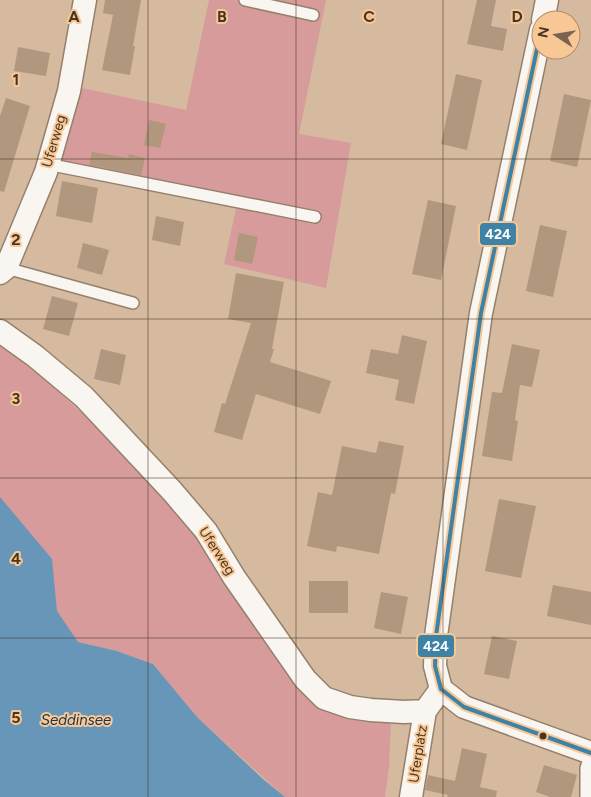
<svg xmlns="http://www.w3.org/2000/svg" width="591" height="797" viewBox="0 0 591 797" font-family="Figtree,sans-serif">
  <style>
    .green { fill: #d69b9a }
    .water { fill: #6896b9 }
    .building { fill: #b0977d }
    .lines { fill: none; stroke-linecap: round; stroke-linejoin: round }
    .service-casing { stroke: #95806b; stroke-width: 14 }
    .minor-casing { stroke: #95806b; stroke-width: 25 }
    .service { stroke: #f9f5f1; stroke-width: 11 }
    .minor { stroke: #f9f5f1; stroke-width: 22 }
    .bus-1-casing { stroke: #f8c796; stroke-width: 8 }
    .bus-1 { stroke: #3e82a5; stroke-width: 4 }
    .grid { fill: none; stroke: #493521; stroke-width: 1; stroke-opacity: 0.55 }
    .bus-dot { fill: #493521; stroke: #f8c796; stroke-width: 2 }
    .labels { text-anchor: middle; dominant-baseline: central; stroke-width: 4; stroke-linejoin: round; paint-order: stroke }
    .street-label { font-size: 14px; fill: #493521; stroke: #f8c796 }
    .water-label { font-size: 15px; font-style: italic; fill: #13344e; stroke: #f8c796 }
    .grid-label { font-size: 16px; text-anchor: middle; font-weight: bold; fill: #493521; stroke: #f8c796; stroke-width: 4; stroke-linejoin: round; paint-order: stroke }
    .line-badge { stroke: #f8c796; stroke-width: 2 }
    .badge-label { font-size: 14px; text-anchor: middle; font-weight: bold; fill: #fff }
  </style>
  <rect width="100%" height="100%" fill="#d5ba9f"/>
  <path class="green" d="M209,0H326L299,134L351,143L326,288L224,264L238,200L54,161L77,87L186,110Z
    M0,346L41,376L166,490L317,702L391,721L389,767L385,797H285L197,717L153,664L117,651L78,642L75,645L0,518Z"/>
  <path class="water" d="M0,497L52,559L57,611L78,642L117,651L153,664L197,717L263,779L285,797H0Z"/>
  <path class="building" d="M105,0H141L133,46H135L130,75L102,70L113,15L103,13Z
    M477,0H496L491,26L507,29L503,51L467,44Z
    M18,47L50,53L46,76L14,71Z
    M456,74L482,80L467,150L441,144Z
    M564,94L591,100L577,167L550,161Z
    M6,98L30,106L4,192L0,191V116Z
    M149,120L166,124L160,148L144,145Z
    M92,152L128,158L129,154L145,158L141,175L89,165Z
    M62,181L98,188L92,223L56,216Z
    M428,200L456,206L441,280L412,274Z
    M156,216L184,222L180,246L152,240Z
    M540,225L567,231L553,297L526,291Z
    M239,233L258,237L252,264L234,260Z
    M83,243L109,250L102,275L77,268Z
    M236,273L284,282L272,349H274L270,362L331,381L320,414L256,394L242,440L214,432L222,403L225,404L251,323L228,319Z
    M52,296L78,303L69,336L43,329Z
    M402,335L427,341L414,404L395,400L399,380L366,373L371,349L398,354Z
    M512,344L540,350L532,387L520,385L515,420L518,421L512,461L482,456L492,392L502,393Z
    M101,349L126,355L120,385L94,379Z
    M379,441L404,446L395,494L391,493L379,554L337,546L336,552L307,546L318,492L332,495L342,446L376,453Z
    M499,499L536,506L521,578L485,571Z
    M309,581H348V613H309Z
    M553,585L591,592V625L547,616Z
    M381,592L408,597L401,634L374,628Z
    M492,636L517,641L509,679L484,674Z
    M462,748L487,754L480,787L497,791L496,797H447L448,795L425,790L428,775L455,781Z
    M544,765L577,775L571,797H550L536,792Z"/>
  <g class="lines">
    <defs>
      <path id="service" d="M245,0L313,15
        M47,164L315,217
        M6,268L133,303
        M586,797V768L591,753"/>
      <path id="minor" d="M543,20L547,0
        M541,30L481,313L436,636L435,666L441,689L464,707L591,753
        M0,273L6,268L46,172L69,91L85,0
        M0,331L35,356L84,397L172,491L206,531L234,577L305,679L324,698L350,707L371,710L404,712L425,711L441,689
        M411,797L425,711"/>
    </defs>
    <use href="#service" class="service-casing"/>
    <use href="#minor" class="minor-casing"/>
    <use href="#service" class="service"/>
    <use href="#minor" class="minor"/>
    <defs>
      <path id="bus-1" d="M541,30L481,313L436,636L435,666L441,689L464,707L591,753"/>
    </defs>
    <use href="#bus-1" class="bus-1-casing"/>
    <use href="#bus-1" class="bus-1"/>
  </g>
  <path class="grid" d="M148,0V797M296,0V797M443,0V797M0,159H591M0,319H591M0,478H591M0,638H591"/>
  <circle class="bus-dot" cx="543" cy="736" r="4.5"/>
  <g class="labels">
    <g class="street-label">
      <text transform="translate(54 141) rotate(-74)">Uferweg</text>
      <text transform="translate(217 551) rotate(57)">Uferweg</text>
      <text transform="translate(418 754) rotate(-81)">Uferplatz</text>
    </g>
    <g class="water-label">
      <text x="76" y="720">Seddinsee</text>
    </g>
  </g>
  <g class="grid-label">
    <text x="74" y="22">A</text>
    <text x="222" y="22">B</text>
    <text x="369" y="22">C</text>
    <text x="517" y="22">D</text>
    <text x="16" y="85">1</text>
    <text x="16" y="245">2</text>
    <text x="16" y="404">3</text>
    <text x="16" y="564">4</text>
    <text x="16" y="723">5</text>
  </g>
  <g class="line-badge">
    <rect x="479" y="222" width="38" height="24" rx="5" fill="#3e82a5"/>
    <rect x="417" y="634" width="38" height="24" rx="5" fill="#3e82a5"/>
  </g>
  <g class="badge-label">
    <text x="498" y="239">424</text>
    <text x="436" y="651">424</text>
  </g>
  <g transform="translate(556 35) rotate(282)"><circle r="24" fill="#f8c796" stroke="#b28d67"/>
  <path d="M0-4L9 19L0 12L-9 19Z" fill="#7a644d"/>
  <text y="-8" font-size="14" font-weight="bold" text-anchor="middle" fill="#493521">N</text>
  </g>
</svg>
